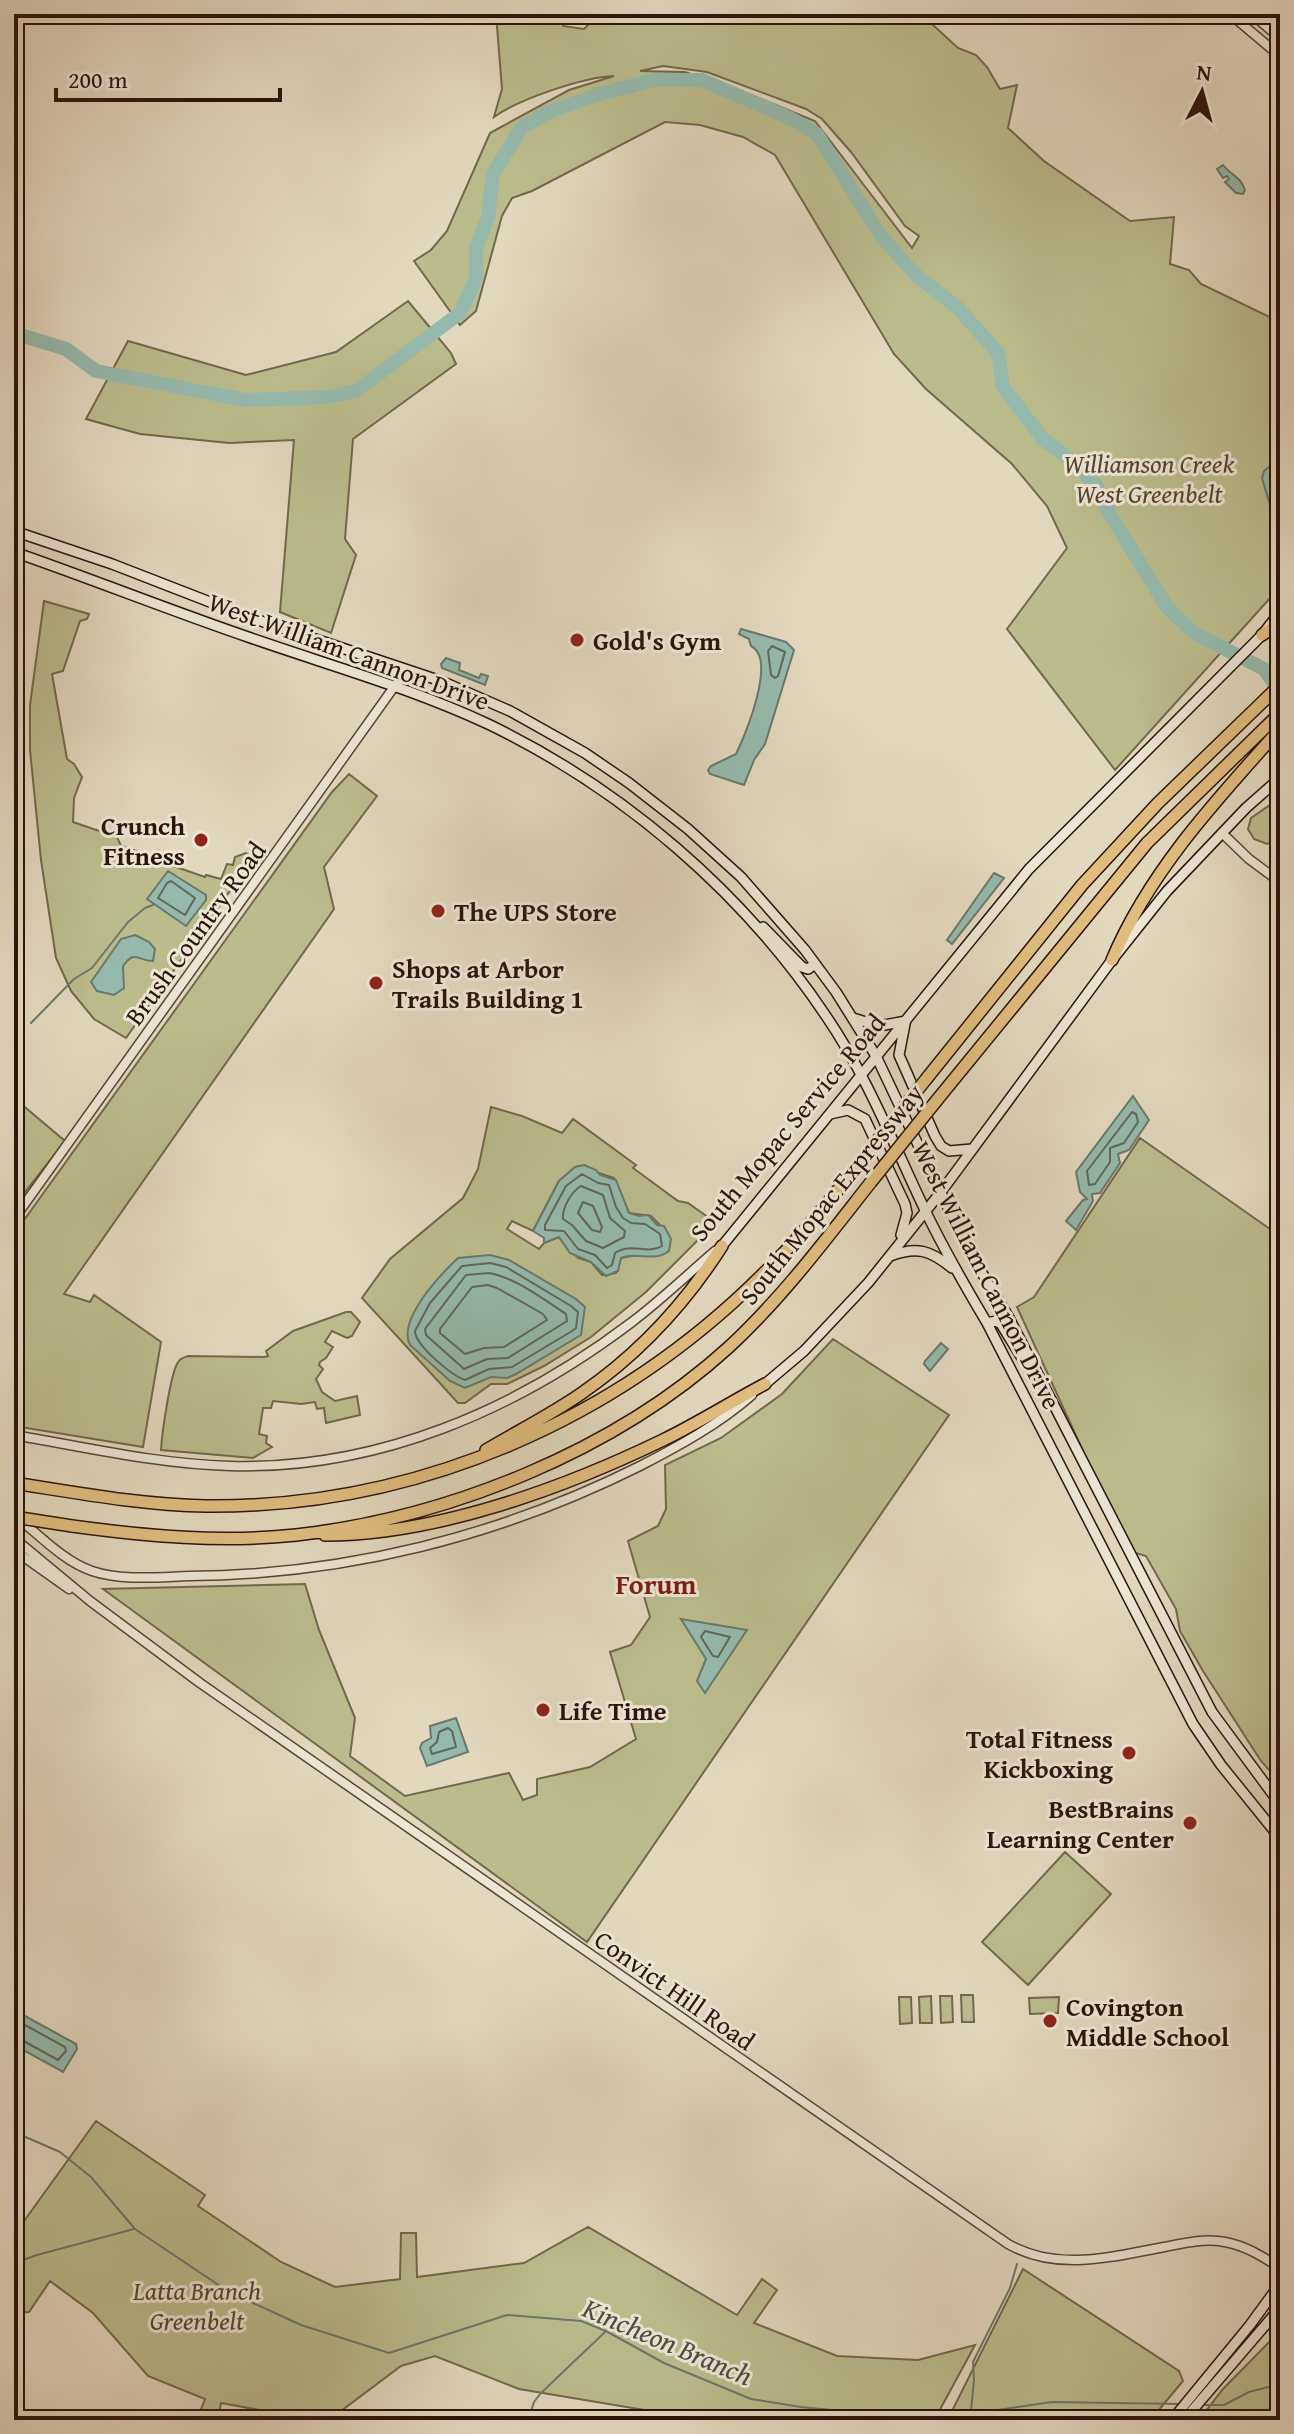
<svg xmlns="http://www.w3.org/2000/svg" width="1294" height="2434" viewBox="0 0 1294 2434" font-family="'Gentium Book Plus',serif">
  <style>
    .green { fill: #bbbc8c; stroke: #72684c; stroke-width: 2; fill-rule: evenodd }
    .water { fill: #95baad; stroke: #6a786c; stroke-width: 2 }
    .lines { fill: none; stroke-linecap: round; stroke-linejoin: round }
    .shore { stroke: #60675c; stroke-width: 2 }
    .stream { stroke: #6a786c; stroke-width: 2 }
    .river { stroke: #95baad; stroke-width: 14 }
    .tertiary-casing { stroke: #584538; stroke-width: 11 }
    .secondary-casing { stroke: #2a140b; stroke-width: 12 }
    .motorway-casing { stroke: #2a140b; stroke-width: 14 }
    .tertiary { stroke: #ece6d5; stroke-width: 8 }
    .secondary { stroke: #ece6d5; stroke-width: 9 }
    .motorway { stroke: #e1bc7f; stroke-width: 11 }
    .motorway-bridge-casing { stroke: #2a140b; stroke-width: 14; stroke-linecap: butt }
    .motorway-bridge { stroke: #e1bc7f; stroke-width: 11 }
    .poi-dot { fill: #8f2418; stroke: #ece6d5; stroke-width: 3 }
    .labels { text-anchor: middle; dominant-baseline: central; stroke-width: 6; stroke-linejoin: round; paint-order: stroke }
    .park-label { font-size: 26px; font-style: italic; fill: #564632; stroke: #ece6d5 }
    .poi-label { font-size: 26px; font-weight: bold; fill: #2a140b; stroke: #ece6d5; text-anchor: start }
    .street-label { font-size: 26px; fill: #2a140b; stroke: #ece6d5 }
    .neighbourhood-label { font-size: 28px; font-weight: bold; fill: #7a1f14; stroke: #ece6d5 }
    .water-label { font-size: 28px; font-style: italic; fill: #4f4e44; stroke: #ece6d5 }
  </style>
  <rect width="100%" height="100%" fill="#e2d8be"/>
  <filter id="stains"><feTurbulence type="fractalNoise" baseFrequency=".0025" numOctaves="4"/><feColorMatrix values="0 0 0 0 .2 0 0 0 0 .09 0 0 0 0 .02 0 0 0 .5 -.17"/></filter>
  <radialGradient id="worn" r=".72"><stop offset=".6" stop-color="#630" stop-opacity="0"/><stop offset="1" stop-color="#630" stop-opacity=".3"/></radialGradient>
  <path class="green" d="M496,14H569L563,22V26L584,29L599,14H921L958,48L976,55L987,67L1000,89L1017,85L1008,128L1044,161L1130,221L1174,217L1170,264L1189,270L1201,284L1280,322V587L1272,588V596L1115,770L1007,629L1067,548L1047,506L1012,464L926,389L894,354L775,155L743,137L700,125L665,122L532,191L512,198L502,216L476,311L460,325L414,261L431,250L447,231L490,133L569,90L614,76C584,77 519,99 494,117L502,89ZM663,66L707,72L806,109L822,119L851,152L905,226L919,236L912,248L815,121L739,90L685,72L640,71Z
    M408,301L451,353L456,364L353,439L345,539L356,555L331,633L280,612L294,440L229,443L140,434L86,419L128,341L246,375L336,352Z
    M44,601L89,614L87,619L80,621L63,671L52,674L67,759L74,764L82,777L74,798L73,822L117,837L121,846L148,855L158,851L156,860L205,877L206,875L221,879L227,864L233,865L235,857L246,853L254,857L126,1038L94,1019L71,991L56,958L41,860L30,750V705Z
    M349,774L377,796L324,867L334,909L64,1294L90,1302L94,1295L161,1342L143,1447L14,1426V1234L332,792Z
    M1280,798V840L1267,844L1254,839L1248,829L1251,818Z
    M14,1098L65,1141L14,1206Z
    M491,1107L522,1116L562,1133L573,1119L636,1165L633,1168L678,1201L688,1203L716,1223L701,1234L699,1239L646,1292L591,1337L544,1366L507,1384H491L465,1403H458L362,1298L390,1259L463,1198L478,1169ZM578,1166L614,1178L629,1213L651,1216L661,1226L637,1255L621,1258L616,1273L602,1275L591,1262L578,1258L559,1237L544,1243L539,1249L507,1229L512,1221L533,1231L559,1181Z
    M1140,1138L1280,1236V1782L1261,1761L1203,1671L1180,1631L1176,1609L1146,1556L1129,1551L1017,1307L1034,1297Z
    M346,1312H351L360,1322L352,1336L347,1338L332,1331L325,1342L333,1347L326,1358L320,1362L319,1365L323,1369L316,1379L322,1392L335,1401L357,1396L360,1415L326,1423L324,1408L317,1409L315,1402L301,1404L273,1401L271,1408H263L259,1434L267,1436L266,1443L272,1447L253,1458L161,1450C162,1432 170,1378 177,1364C180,1358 183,1358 188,1356L264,1357L268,1356L266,1351L293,1331Z
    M833,1339L949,1415L587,1942L103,1589L305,1584L319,1630L355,1718L350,1756L405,1796L509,1773L523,1800L537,1795V1779L590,1767L636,1739L610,1652L631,1645L650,1617L628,1541L658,1526L666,1509L665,1465L721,1438L782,1394Z
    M1065,1852L1111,1894L1028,1985L982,1942Z
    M961,1995H973L974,2022H962Z
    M931,1996L932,2023H920L919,1997Z
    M940,1996H952L953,2022L941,2023Z
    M899,1997H911L912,2023L900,2024Z
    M1059,1997L1058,2013L1030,2014L1029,1998Z
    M96,2121L205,2195L198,2206L281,2262L335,2287L400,2279L401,2233H416L417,2277L524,2263L588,2227L737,2315L762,2279L777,2290L754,2323L837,2356L918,2360L975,2345L937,2415C887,2421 838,2418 788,2414L782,2420H704L519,2389L435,2356L401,2366L329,2420H291L276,2413L221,2403L218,2420H197L205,2399L148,2376L93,2313L50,2281L29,2312L14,2313V2235Z
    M1023,2269L1179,2371L1183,2381L1153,2417C1084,2410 1017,2421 948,2419Z
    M1280,2331V2420H1199L1223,2389Z"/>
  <path class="water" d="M1223,165C1231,175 1241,177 1245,190L1243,194L1236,193L1225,182L1229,179L1227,176L1223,178L1217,169Z
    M1280,458V539L1262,478L1264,471Z
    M741,629L786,642L794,650L765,744L754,760L744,785L710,774L708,770L711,766L736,754C746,733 777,659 751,646L749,639L739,634Z
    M446,658L460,663L459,670L479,678L481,674L488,676L485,685L442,668L441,664Z
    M168,871L206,895V900L186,926L147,899Z
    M994,873L1004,878L952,944L947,940Z
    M135,935L149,942L155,949L153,961C137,961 135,949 123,966L124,988L114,995L97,991L91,982L121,939Z
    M1133,1096L1149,1120L1129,1150L1118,1154L1120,1163L1100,1193L1092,1194L1093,1201L1076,1230L1066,1221L1083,1200L1087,1199L1080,1192L1076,1172Z
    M584,1165L596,1170L600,1175L616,1180L629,1213L639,1216L648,1215L657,1225L664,1226L671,1239L669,1251C653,1263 638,1251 621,1258L618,1271L606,1276L591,1262L570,1253L559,1237L544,1243V1238L533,1231L559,1181L575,1167Z
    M490,1255L509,1260L576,1299L585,1307L581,1335L516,1374L507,1378L491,1377L465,1388L450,1381L410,1345C397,1320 440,1275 458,1258Z
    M941,1343L948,1349L930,1371L924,1364L925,1361Z
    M681,1619L747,1630L705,1693L697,1681L706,1659Z
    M456,1718L468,1752L427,1766L420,1748L422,1743L431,1738L430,1726Z
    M14,2010L76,2044L77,2049L63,2072L14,2045Z"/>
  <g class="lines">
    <path class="shore" d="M772,646L785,652L778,676L775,678L771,675L768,651Z
      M171,881L195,898L185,915L158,898L167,883Z
      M1132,1112L1136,1114L1138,1122L1124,1143L1110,1148V1162L1095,1184L1089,1185L1087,1171Z
      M582,1174L598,1183L609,1185L616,1207L623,1218L631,1223L645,1224L660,1234L662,1246C648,1255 631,1242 615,1253L612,1265L607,1268L595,1255L578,1249L564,1231L545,1230V1225L566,1186Z
      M581,1186L603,1195L610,1218L625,1231L624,1237L603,1248L586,1241L572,1225L563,1219C562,1208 571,1192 581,1186Z
      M583,1202L593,1206L602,1227L600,1232L592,1230L578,1213Z
      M490,1263L506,1267L571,1306L578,1312L576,1328L572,1331L512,1367L489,1369L465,1380C451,1375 415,1345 415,1331L430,1303L462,1266Z
      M489,1273C516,1278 543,1299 566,1314L567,1321L508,1358L487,1359L464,1369L426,1335L425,1329L466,1275Z
      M488,1285L497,1288L543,1314L547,1320L504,1347L484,1348L465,1354L440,1333V1329L472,1287Z
      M705,1631L730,1637L718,1657L713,1656L701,1637Z
      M448,1728L452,1731L456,1747L432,1754L430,1748L437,1742L439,1732Z
      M14,2019L65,2047L66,2051L58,2060L20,2039H14"/>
    <path class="stream" d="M31,1023L74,979L92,968L128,922L145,908L153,905
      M14,2132L60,2152L91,2177L135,2229L229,2292L301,2325L389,2353L507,2315L581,2321L606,2331L664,2363L751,2399L801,2407L862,2413L915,2411L984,2412L1052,2402L1180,2404
      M14,2268L23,2260L37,2255L134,2229
      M1202,2405H1224L1249,2392L1280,2384
      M971,2411L974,2380L973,2362L1010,2288L1017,2264
      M528,2420L534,2402L541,2393L605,2332"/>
    <path class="river" d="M14,333L66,349L96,371L245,400L328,397L356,391L460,313L476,278V248L488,217L493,174L522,127L551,111L600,94L654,80H702L792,119L817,134L881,236L916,275L958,308L998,353L1003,387L1043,439L1073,462L1096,485L1108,511L1167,607L1194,633L1264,669L1280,691"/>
    <defs>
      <path id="tertiary" d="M1230,14L1280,56
        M1252,14L1280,38
        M1222,833L1249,859L1280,882
        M14,1219L394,687L409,671
        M14,1435C85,1447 157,1464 230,1466C378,1470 516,1410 632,1322C661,1300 687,1275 715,1251
        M18,1518C40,1536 65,1562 92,1571C121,1581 159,1577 189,1576C346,1575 500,1536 640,1466C679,1446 719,1424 752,1395
        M14,1538L90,1601L200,1683L1008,2244C1058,2272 1110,2257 1164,2247C1184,2243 1204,2238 1225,2242C1246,2246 1262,2256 1280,2268
        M14,1550L69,1589"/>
      <path id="secondary" d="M14,531L112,564L246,616L441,681L510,711L585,753L629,783L688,829L741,877L805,950L836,992L876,1056L968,1250L1008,1316L1212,1712L1280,1804
        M14,552C92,579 169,610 248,637C328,665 411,688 488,724C623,789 743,892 826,1016C867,1076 893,1143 924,1208C943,1248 965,1286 987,1323L1193,1724L1221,1765L1280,1838
        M763,927L802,967L808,969L815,964
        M853,1018L879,1026L906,1021
        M905,1024L899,1055L935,1136L941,1146L949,1151L972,1149
        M830,1114L848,1110L865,1119L905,1204L907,1213L901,1235
        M722,1246L1029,869L1262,635L1280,612
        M890,1256C917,1246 930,1250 952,1268
        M987,1323L996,1321L1001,1324L1025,1363L1033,1372
        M765,1384L804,1351L868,1283L941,1192L1112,960L1167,891L1246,808L1280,778
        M1172,2420L1250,2325L1280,2284
        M1184,2420L1280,2308"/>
      <path id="motorway" d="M1262,635L1280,622
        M1112,960C1149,872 1217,799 1280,729
        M927,1078L1082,885L1158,803L1280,685
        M937,1100L1147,843L1280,713
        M486,1450C518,1431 552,1414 582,1393C640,1353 685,1304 722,1246
        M14,1483C78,1493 142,1505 206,1506C417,1508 618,1420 766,1271C801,1237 831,1199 861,1161
        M72,1526C146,1536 221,1543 296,1535C448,1518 615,1451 729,1347C783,1297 826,1239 871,1182
        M325,1535C436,1535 564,1488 663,1440C698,1423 731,1402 765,1384"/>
    </defs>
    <use href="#tertiary" class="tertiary-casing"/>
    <use href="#secondary" class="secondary-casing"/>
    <use href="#motorway" class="motorway-casing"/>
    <use href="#tertiary" class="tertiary"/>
    <use href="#secondary" class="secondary"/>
    <use href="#motorway" class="motorway"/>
    <defs>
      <path id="motorway-bridge" d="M861,1161L927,1078
        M871,1182L937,1100
        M14,1517L72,1526"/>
    </defs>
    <use href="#motorway-bridge" class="motorway-bridge-casing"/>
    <use href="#motorway-bridge" class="motorway-bridge"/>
  </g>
  <g class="poi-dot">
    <circle cx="577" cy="640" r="8"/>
    <circle cx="201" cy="840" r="8"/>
    <circle cx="438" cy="911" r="8"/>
    <circle cx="376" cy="983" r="8"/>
    <circle cx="543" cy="1710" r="8"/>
    <circle cx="1129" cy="1753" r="8"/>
    <circle cx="1190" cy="1823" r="8"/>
    <circle cx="1050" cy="2021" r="8"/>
  </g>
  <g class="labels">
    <g class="park-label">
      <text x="1149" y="463">Williamson Creek<tspan x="1149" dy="30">West Greenbelt</tspan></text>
      <text x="197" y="2290">Latta Branch<tspan x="197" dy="30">Greenbelt</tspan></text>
    </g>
    <g class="poi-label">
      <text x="593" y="640">Gold's Gym</text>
      <text x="185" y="825" text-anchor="end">Crunch<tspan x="185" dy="30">Fitness</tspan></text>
      <text x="454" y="911">The UPS Store</text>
      <text x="392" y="968">Shops at Arbor<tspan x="392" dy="30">Trails Building 1</tspan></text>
      <text x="559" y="1710">Life Time</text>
      <text x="1113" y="1738" text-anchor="end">Total Fitness<tspan x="1113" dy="30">Kickboxing</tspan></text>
      <text x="1174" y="1808" text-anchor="end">BestBrains<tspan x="1174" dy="30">Learning Center</tspan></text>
      <text x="1066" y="2006">Covington<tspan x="1066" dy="30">Middle School</tspan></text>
    </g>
    <g class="street-label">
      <text transform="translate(349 651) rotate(20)">West William Cannon Drive</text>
      <text transform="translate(195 933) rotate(-54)">Brush Country Road</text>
      <text transform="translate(787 1127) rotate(-50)">South Mopac Service Road</text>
      <text transform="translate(831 1194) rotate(-51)">South Mopac Expressway</text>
      <text transform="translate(987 1275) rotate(63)">West William Cannon Drive</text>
      <text transform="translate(675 1990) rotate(35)">Convict Hill Road</text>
    </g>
    <g class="neighbourhood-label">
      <text x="656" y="1583">Forum</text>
    </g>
    <g class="water-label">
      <text transform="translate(668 2341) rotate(23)">Kincheon Branch</text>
    </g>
  </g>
  <rect width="1294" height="2434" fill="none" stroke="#e2d8be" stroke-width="48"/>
  <rect x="16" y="16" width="1262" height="2402" fill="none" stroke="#2a140b" stroke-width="4"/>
  <rect x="24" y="24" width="1246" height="2386" fill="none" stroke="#2a140b" stroke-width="2"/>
  <g transform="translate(1202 92) rotate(6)" stroke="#ece6d5" stroke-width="6" paint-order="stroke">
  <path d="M0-6L14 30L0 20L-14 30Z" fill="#2a140b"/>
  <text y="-12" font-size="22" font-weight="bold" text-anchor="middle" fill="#2a140b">N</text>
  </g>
  <path d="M56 88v12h224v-12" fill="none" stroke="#2a140b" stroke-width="4"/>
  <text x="68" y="88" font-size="24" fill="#2a140b" stroke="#ece6d5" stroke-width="6" paint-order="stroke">200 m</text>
  <rect width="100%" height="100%" filter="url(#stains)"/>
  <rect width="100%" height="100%" fill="url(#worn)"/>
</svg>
